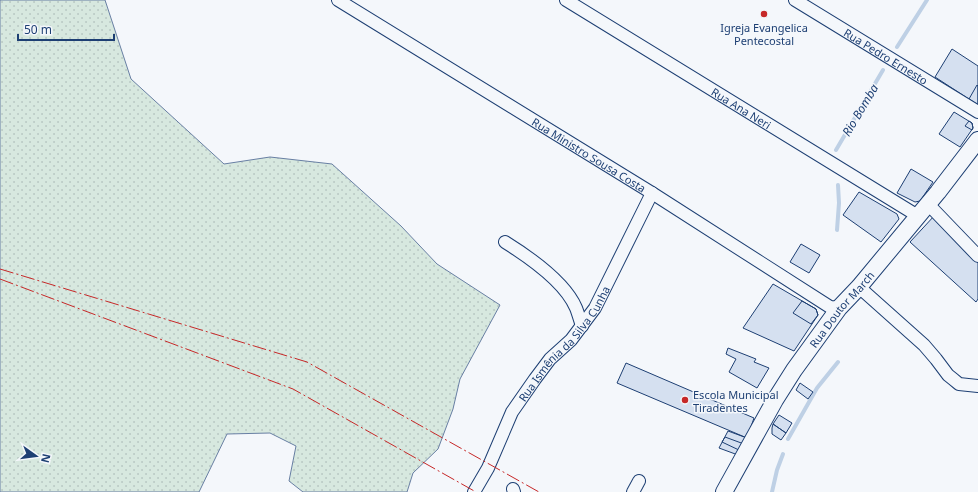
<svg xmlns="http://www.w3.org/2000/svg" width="978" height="492" viewBox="0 0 978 492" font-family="'Noto Sans',sans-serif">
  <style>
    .grass { fill: url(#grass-dots); stroke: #687fa3 }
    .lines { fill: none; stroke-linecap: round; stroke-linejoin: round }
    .stream { stroke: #bed0e5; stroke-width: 4 }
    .building { fill: #d5e0f0; stroke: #1d3f73 }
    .minor-casing { stroke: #1d3f73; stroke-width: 14 }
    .secondary-casing { stroke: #1d3f73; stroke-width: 18 }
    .minor { stroke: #f4f7fb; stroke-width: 12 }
    .secondary { stroke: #f4f7fb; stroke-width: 16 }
    .power { stroke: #c62828; stroke-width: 1; stroke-dasharray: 14 3 2 3; stroke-linecap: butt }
    .poi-dot { fill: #c62828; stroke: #f4f7fb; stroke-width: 1.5 }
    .labels { text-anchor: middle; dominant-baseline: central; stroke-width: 3; stroke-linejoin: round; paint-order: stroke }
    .poi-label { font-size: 11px; fill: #1d3f73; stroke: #f4f7fb }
    .street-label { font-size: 11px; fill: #1d3f73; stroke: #f4f7fb }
    .water-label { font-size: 12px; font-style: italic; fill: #1d3f73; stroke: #f4f7fb }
  </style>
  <defs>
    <pattern id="grass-dots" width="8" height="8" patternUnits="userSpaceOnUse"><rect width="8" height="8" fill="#d7e8df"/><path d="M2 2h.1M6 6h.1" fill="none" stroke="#b8c8c3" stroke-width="1.8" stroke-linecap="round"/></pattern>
  </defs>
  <rect width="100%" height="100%" fill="#f4f7fb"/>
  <path class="grass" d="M0,0H105L131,79L224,164L270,157L332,164L401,226L437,264L500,305L460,379L453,409L438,449L413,473L407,492H303L289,481L296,446L270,433L227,434L199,492H0Z"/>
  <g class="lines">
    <path class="stream" d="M897,47L927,0
      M836,150L883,70
      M837,230L839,203L838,185
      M788,439L817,388L838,362
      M772,492L777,470L783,454"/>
  </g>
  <path class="building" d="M952,49L978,66V105L935,77Z
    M977,85L978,86V105L969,99Z
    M954,112L972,123L973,128L960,147L939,134Z
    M969,121L972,123L973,128L972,130L965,126Z
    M911,169L933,182L920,201L915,202L897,193Z
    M859,192L897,214L899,219L881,242L843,215Z
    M935,215L978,259V299L976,302L910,242Z
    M801,244L820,255L809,273L790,262Z
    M773,284L816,309L818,315L794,351L743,328Z
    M802,301L816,309L818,315L811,324L793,313Z
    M728,348L756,359L754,362L769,368L757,388L729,372L736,359L726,354Z
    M626,363L754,418L747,438L617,383Z
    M800,383L813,392L808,399L796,390Z
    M779,415L792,423L786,433L773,424Z
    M773,424L786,433L781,440L772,434V428Z
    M728,431L747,438L738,455L719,448Z
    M725,437L744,444L741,451L722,442Z"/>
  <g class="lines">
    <defs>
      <g id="minor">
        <path id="s1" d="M338,0L652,193L830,307L839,308"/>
        <path id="s2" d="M566,0L918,216"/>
        <path id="s3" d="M795,0L978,112"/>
        <path d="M928,204L978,256"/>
        <path d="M505,242C529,257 565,282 576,308C578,313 580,320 582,326"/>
        <path d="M859,287L924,345L936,359L948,375L953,379L959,384L978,386"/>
        <path d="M513,489L514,492"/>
        <path id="s4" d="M474,492L488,468L512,412L535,379L550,359L571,340L595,308L652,193"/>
        <path d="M633,492L639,481"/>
      </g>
      <g id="secondary">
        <path id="s5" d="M724,492L775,400L794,370L839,308L859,287L938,192L978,140"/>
      </g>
    </defs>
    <use href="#minor" class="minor-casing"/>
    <use href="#secondary" class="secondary-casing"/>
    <use href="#minor" class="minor"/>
    <use href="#secondary" class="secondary"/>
    <path class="power" d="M0,269L307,362L539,492
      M0,279L293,389L476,492"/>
  </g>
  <g class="poi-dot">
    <circle cx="764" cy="14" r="4"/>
    <circle cx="685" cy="400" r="4"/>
  </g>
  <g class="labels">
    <g class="poi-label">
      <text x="764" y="27">Igreja Evangelica<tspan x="764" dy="13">Pentecostal</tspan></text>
      <text x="693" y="394" text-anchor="start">Escola Municipal<tspan x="693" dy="13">Tiradentes</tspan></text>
    </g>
    <g class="street-label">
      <text stroke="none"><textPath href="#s3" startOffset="107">Rua Pedro Ernesto</textPath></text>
      <text stroke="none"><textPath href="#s2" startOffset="206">Rua Ana Neri</textPath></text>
      <text stroke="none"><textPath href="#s1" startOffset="295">Rua Ministro Sousa Costa</textPath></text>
      <text stroke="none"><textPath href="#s5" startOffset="218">Rua Doutor March</textPath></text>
      <text stroke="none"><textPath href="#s4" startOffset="175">Rua Ismênia da Silva Cunha</textPath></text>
    </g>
    <g class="water-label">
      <text transform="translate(860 110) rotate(-59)">Rio Bomba</text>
    </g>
  </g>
  <g transform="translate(36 456) rotate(104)" stroke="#f4f7fb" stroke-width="3" paint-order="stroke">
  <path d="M0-3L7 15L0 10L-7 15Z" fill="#1d3f73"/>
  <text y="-6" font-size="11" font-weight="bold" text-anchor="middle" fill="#1d3f73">N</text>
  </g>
  <path d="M18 34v6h96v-6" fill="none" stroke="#1d3f73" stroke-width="2"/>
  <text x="24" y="34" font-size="12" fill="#1d3f73" stroke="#f4f7fb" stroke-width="3" paint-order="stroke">50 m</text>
</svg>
